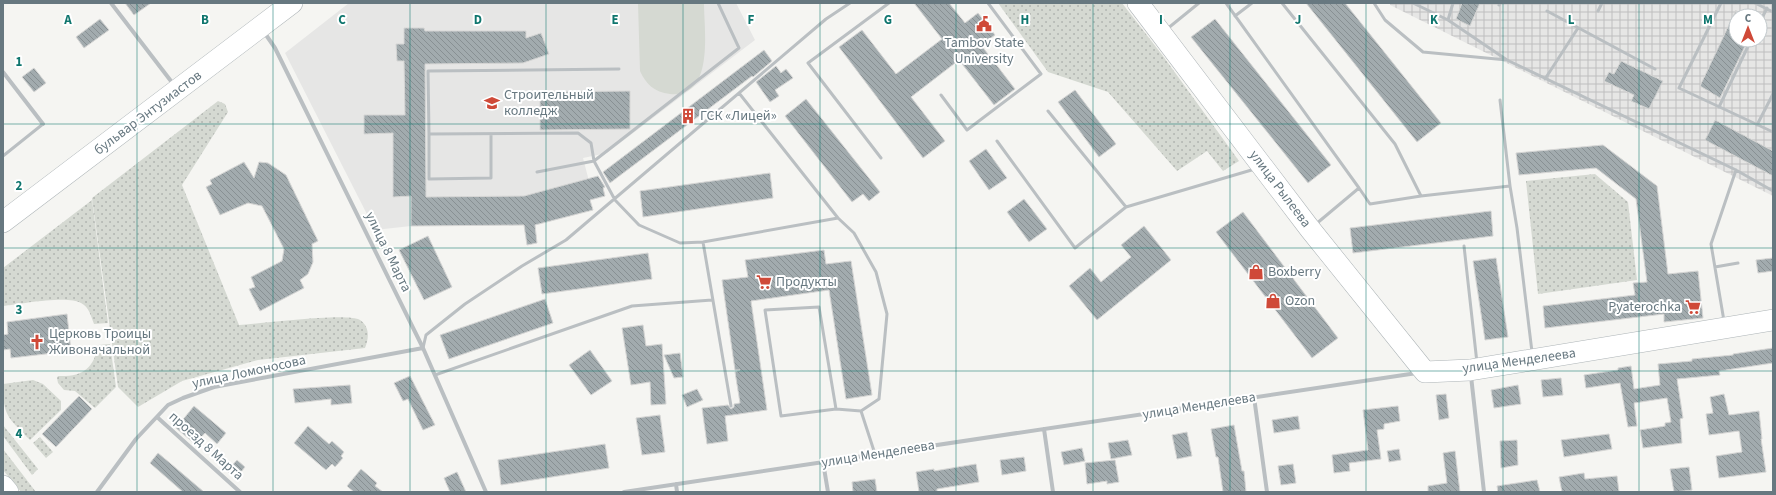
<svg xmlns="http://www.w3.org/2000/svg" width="1776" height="495" viewBox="0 0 1776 495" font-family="'Source Sans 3',sans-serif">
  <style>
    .built { fill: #e6e6e5 }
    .industrial { fill: url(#industrial-grid); fill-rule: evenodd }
    .grass { fill: url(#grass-dots) }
    .pitch { fill: #d5d9d2 }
    .building { fill: url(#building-back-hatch); stroke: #d6d6d5 }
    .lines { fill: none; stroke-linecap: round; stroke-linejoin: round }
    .secondary-casing { stroke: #adb4b7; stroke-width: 22 }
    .lane { stroke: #babfc2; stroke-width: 3 }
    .street { stroke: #babfc2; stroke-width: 4 }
    .secondary { stroke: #fff; stroke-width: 21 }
    .grid { fill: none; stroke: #0f766e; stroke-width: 1; stroke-opacity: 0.55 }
    .labels { text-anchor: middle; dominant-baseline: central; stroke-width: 4; stroke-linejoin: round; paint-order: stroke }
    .poi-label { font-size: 14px; fill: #677880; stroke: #fff; text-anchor: start }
    .street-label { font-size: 14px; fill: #677880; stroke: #fff }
    .grid-label { font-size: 13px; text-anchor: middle; font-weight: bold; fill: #0f766e; stroke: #fff; stroke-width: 4; stroke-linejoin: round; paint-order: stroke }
  </style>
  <defs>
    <pattern id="industrial-grid" width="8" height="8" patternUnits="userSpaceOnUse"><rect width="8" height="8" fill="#e6e6e5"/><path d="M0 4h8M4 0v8" fill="none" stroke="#bebfbf"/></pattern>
    <pattern id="grass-dots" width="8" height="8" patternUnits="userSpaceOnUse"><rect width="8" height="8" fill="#d5d9d2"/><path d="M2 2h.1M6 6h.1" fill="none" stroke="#b1b5b0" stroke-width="1.8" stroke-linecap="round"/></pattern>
    <pattern id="building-back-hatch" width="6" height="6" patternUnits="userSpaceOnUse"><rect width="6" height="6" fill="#a2abae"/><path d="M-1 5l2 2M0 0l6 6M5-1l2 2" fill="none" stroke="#889093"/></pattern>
  </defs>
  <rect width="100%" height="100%" fill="#f5f5f2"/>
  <path class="built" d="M349,3H736L755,40L607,153L583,158L590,185L602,182L605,196L590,200L593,210L525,225L411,226L375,230L285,53Z"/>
  <path class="industrial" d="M1390,3H1773V196L1390,5ZM1736,16H1760V40H1736Z"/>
  <path class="grass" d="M998,3H1122L1163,56L1239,161L1223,171L1207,151L1177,171L1108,92L1048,72Z
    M218,101L225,104L228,112L182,185L239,325C260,324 347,312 360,320C370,327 369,338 365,348L258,360L182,381L138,407L118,387L92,198Z
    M1595,174L1628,202L1637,280L1538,294L1526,181Z
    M92,200L108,323L94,324C91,316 89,307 81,303C68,295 20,304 3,306V268Z
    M110,344L116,387L95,408L75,391L64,390L58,383L57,378L58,376C82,377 94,369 98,345Z
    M33,380L43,384L61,401V410L30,440C8,417 3,417 3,384Z
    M3,425L38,469L32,475L3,436Z
    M40,437L53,452L46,458L33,443Z
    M3,449L36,492H21L3,470Z"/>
  <path class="pitch" d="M638,3H704C704,31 715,98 670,94C654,92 646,84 640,71Z"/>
  <path class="building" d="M125,3H151L134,15Z
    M914,3H949L965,23L978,13L995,35L981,45L1015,89L994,105L959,60L911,97L945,141L923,158L839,47L862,30L896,74L942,39Z
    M1306,3H1345L1441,123L1417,142Z
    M1462,3H1480L1470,26L1456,19Z
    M1736,10V40H1748L1720,98L1700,86Z
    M100,19L109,30L84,48L76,37Z
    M1215,19L1331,165L1308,183L1191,37Z
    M404,28H424L425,31H526V38L541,33L549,54L523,63L425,64L426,197L524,196L598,176L605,187L603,188L605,196L590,200L593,210L535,225L537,243L527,245L524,225L411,226V196L393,197V133L364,134V115H405L404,61H397L396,44H404Z
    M764,50L772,61L753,77L752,76L610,183L603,172Z
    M1621,61L1663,81L1649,109L1631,101L1634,95L1604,81L1609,72L1614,74Z
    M776,66L781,73L786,69L793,78L775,90L779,96L770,102L756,82Z
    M34,68L46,83L34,92L22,77Z
    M1075,90L1116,144L1099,157L1058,102Z
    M630,91V129L540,130V92Z
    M806,99L880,192L869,201L863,194L852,202L785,116Z
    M1715,120L1773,151V176L1705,140Z
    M1603,145L1657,186L1668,274L1698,271L1703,318L1664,322V314L1545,328L1543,306L1635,295L1633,283L1647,282L1636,199L1596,168L1519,175L1516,153Z
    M986,149L1007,178L989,190L969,161Z
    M244,162L254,178L259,162L268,163L286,175L318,241L312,244L313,262L308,274L300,280L304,288L260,311L249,289L255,287L251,277L282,261L284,249L262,206L248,203L220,215L206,187L212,184L210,180Z
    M770,173L773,198L643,217L640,191Z
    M1024,199L1047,229L1029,242L1007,212Z
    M1491,211L1493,236L1353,253L1350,228Z
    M1243,212L1338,338L1312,358L1216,232Z
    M1144,226L1171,260L1097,320L1069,286L1090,268L1101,282L1131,257L1121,245Z
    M428,236L452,287L424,300L399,250Z
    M824,250L826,264L851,261L872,395L846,399L829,290L751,301L767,410L725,416L728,441L707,444L702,408L728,405L731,409L734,407V404L740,403L735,372L740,370H735L722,280L748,277L745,260Z
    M648,253L652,279L542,294L538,268Z
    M1496,258L1508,337L1485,340L1473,261Z
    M1773,258V271L1758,273L1756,260Z
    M545,299L553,323L449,359L440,335Z
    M67,314L71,351L11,358L10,349L3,350V335L8,334L7,322Z
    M643,325L646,346L662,344L666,404L651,405L650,382L631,385L622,328Z
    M1773,348V363L1719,371L1720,375L1677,379L1683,418L1680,419L1682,443L1643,448L1640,430L1665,426V423L1671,422L1667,398L1634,403L1637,426L1628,427L1620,383L1586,388L1584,375L1618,370V368L1631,366L1634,389L1660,385L1658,364L1692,361V359L1733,355V354Z
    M590,350L612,381L591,395L569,365Z
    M680,353L683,377L674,378L664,355Z
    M410,376L435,425L423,430L408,399L403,401L394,383Z
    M1561,378L1563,395L1543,397L1541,380Z
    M350,385L352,403L331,405V399L295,403L293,389Z
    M1518,385L1521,404L1494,408L1491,390Z
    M697,389L703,400L687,407L682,395Z
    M1446,394L1449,418L1439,420L1436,395Z
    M1724,394L1729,415L1759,411L1762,439H1761L1766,472L1719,478L1716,456L1742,452L1739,431L1709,435L1706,414L1713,413L1710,397Z
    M79,396L92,409L56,447L42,434Z
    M194,406L226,433L217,444L205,433L195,444L176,428Z
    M1398,406L1400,421L1384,424V429L1377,430L1381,459L1349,463L1350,471L1334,473L1332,455L1368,450L1363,410Z
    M660,415L665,452L642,455L636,418Z
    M1298,416L1300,429L1274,433L1272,420Z
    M1234,425L1242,471H1244L1246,492H1223L1218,457H1216L1211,429Z
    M308,426L329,444L332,441L344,452L341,456L343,458L335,467L332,464L326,470L294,443Z
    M1187,432L1192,456L1177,459L1172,435Z
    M1609,434L1612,449L1564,457L1561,440Z
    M1128,440L1132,455L1111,459L1108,443Z
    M1517,440L1518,465L1501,468L1500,441Z
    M605,444L609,468L501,485L498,460Z
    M1082,448L1085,461L1064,465L1061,452Z
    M1399,449L1401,460L1389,462L1387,451Z
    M1455,451L1460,492H1428V486L1447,483L1443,453Z
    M158,453L177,469L204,492H183L150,463Z
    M1024,457L1026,471L1002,475L1000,460Z
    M237,460L245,467L236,478L227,471Z
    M1115,460L1119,482L1107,484V481L1087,484L1085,463Z
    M976,464L979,482L937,489V492H919L916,472L934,469V471Z
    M1293,464L1296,483L1281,485L1278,466Z
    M1689,467L1692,490L1674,492L1670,469Z
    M361,469L377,483L375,486L383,492H354L347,486Z
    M457,472L466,492H450L444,478Z
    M1584,473L1585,479L1617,476L1619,492H1562L1559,477Z
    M875,479L877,492H853L852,482Z
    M1537,480L1540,492H1498L1497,486Z"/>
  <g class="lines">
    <defs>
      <path id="secondary" d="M1138,3L1310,229L1425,372L1470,370L1773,320
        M3,222L292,3
        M3,486L8,492"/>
    </defs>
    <use href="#secondary" class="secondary-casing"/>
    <path class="lane" d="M1226,3L1359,188L1316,224
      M1282,3L1395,144L1421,196
      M1374,3L1385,20L1423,52L1507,60
      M1413,3L1448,20
      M1453,3L1448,20L1507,60L1736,170L1773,191
      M1721,3L1679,88L1773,132
      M1755,3L1773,12
      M1499,5L1500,3
      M1547,11L1655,69
      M1598,11L1602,3
      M1235,16L1252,3
      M1760,22L1767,8
      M1167,29L1199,3
      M619,69L428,71L429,134L578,133L591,143L594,161L739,48L718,3
      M1545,79L1578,28
      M739,93L838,218
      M941,95L967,130L1041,74L988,3
      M1500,100L1510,186
      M1719,107L1751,40
      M1048,111L1126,207
      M1757,125L1773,94
      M429,134V179L491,178V134
      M997,141L1075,248L1126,207L1255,169
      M3,156L43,124
      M881,158L808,63L889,3
      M537,172L594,161L615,200L639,225L680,243L703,242L838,218L854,233L876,272L887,314L879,399L861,411
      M1359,188L1370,204L1421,196L1510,186L1517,228L1532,352
      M703,242L731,406
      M1464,246L1477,363
      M1715,267L1738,263
      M1724,321L1711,244L1736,170
      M423,348L426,335L465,304L522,266L566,240L826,19L850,3
      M435,375L632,306L712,300
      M836,409L819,307L765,310L781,416L836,409L861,411L875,454"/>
    <path class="street" d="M111,3L174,85
      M264,32L275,48L423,348L486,492
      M3,72L43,124
      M1471,376L1484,492
      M1254,397L1267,492
      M157,417L240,492
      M1044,429L1053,492
      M823,462L828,492
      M676,484L677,492
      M97,492L136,439L168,405L183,398L214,387L423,348
      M624,492L1417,373"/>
    <use href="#secondary" class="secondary"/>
  </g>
  <path class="grid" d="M137,3V492M273,3V492M410,3V492M546,3V492M683,3V492M820,3V492M956,3V492M1093,3V492M1230,3V492M1366,3V492M1503,3V492M1639,3V492M3,124H1773M3,248H1773M3,371H1773"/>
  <defs>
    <symbol id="civic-bare" viewBox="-9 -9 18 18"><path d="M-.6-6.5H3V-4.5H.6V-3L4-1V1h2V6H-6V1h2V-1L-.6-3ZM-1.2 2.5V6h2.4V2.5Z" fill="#cf4938" stroke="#fff" stroke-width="2.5" paint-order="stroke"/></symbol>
    <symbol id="university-bare" viewBox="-9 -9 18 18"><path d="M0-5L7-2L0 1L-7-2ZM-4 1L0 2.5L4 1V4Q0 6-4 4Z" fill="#cf4938" stroke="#fff" stroke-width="2.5" paint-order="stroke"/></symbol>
    <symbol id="building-bare" viewBox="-9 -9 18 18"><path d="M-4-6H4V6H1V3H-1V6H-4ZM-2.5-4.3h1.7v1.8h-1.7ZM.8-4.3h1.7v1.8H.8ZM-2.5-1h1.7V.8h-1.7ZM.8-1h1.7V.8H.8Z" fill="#cf4938" stroke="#fff" stroke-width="2.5" paint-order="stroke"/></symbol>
    <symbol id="shop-bare" viewBox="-9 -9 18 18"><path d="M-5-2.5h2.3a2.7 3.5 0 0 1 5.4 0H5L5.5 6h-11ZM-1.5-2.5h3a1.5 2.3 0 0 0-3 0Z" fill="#cf4938" stroke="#fff" stroke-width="2.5" paint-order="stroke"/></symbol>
    <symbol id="supermarket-bare" viewBox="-9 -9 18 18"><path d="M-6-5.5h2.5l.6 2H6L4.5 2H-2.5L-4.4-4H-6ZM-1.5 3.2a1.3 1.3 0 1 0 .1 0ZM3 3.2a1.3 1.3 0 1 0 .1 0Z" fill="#cf4938" stroke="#fff" stroke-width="2.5" paint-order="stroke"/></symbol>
    <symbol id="church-bare" viewBox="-9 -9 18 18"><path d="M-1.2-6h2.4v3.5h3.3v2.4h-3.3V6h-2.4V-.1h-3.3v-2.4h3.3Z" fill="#cf4938" stroke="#fff" stroke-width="2.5" paint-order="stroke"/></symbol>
  </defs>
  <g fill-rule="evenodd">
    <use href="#civic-bare" x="973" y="13" width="22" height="22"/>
    <use href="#university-bare" x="481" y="92" width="22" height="22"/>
    <use href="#building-bare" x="677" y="105" width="22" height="22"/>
    <use href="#shop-bare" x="1245" y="261" width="22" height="22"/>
    <use href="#supermarket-bare" x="753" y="271" width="22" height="22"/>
    <use href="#shop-bare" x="1262" y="290" width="22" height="22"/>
    <use href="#supermarket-bare" x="1682" y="296" width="22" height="22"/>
    <use href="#church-bare" x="26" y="331" width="22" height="22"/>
  </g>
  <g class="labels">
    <g class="poi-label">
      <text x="984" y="43" text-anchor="middle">Tambov State<tspan x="984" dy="16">University</tspan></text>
      <text x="504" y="95">Строительный<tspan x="504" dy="16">колледж</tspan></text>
      <text x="700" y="116">ГСК «Лицей»</text>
      <text x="1268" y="272">Boxberry</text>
      <text x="776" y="282">Продукты</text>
      <text x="1285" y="301">Ozon</text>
      <text x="1681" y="307" text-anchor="end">Pyaterochka</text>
      <text x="49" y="334">Церковь Троицы<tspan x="49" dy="16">Живоначальной</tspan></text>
    </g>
    <g class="street-label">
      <text transform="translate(148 113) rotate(-37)">бульвар Энтузиастов</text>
      <text transform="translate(1280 189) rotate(53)">улица Рылеева</text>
      <text transform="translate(388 252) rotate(64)">улица 8 Марта</text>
      <text transform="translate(1519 361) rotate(-8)">улица Менделеева</text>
      <text transform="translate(249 372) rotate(-12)">улица Ломоносова</text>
      <text transform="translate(1199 406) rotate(-9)">улица Менделеева</text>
      <text transform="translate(206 446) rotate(42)">проезд 8 Марта</text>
      <text transform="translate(878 454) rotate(-9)">улица Менделеева</text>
    </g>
  </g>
  <g class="grid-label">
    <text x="68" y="24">A</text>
    <text x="205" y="24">B</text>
    <text x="342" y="24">C</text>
    <text x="478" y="24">D</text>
    <text x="615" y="24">E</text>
    <text x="751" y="24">F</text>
    <text x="888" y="24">G</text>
    <text x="1025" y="24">H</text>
    <text x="1161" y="24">I</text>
    <text x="1298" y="24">J</text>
    <text x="1434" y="24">K</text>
    <text x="1571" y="24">L</text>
    <text x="1708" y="24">M</text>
    <text x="19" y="66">1</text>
    <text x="19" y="190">2</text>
    <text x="19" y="314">3</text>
    <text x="19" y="438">4</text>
  </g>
  <rect width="1776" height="495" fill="none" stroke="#677880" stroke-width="8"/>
  <g transform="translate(1748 28)"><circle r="19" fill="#ffffff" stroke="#c2c9cc"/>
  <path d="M0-3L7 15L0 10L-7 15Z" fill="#cf4938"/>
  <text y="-6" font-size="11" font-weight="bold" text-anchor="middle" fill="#677880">С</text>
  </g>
</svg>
